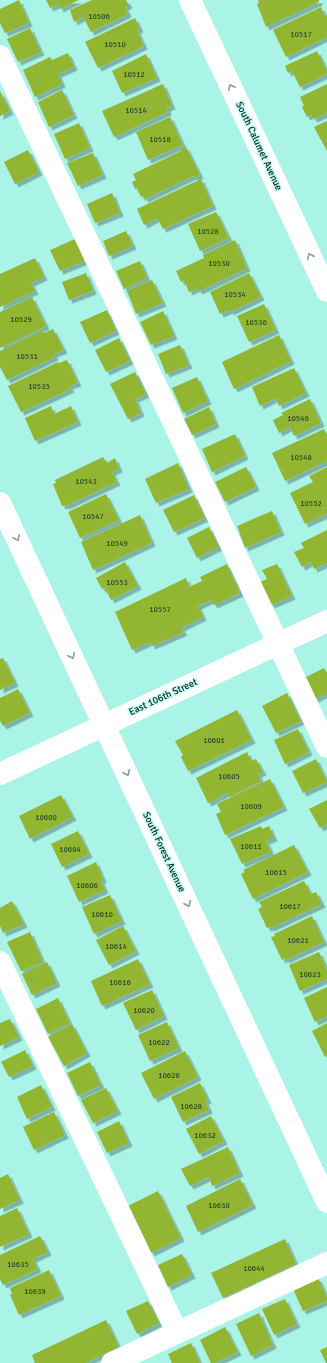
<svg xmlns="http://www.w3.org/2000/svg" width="327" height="1363" viewBox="0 0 327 1363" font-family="Signika,sans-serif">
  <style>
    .building { fill: #93b633; filter: url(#shadow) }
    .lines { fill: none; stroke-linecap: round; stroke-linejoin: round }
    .minor { stroke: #fff; stroke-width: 22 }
    .oneway { stroke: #8e9c9b }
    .labels { text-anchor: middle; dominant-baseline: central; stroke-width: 3; stroke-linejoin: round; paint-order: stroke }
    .number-label { font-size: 8px; fill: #284825 }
    .street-label { font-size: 10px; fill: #042420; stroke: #c3fdf3 }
  </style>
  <defs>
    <filter id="shadow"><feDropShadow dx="3.5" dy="3.5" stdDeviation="0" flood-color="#0004"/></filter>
  </defs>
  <rect width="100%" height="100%" fill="#a9f3e7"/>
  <path class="building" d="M19,0L29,23L5,33L0,23V9Z
    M46,0H79L60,9L58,4L50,8Z
    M92,0H126L129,5L125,7L128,14L91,32L83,17L74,22L70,10Z
    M258,0H319V2L266,27L257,4L259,3Z
    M321,7L325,16L327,15V37L286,57L273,30Z
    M135,18L140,29L137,30L144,46L98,68L85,42Z
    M30,28L41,52L18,62L7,39Z
    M317,51L327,71V74L300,87L292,71L288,73L285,66Z
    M68,53L74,67L58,74L62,84L35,97L23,70L50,57L52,60Z
    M146,54L157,78L122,93L112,71Z
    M163,84L172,106L167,108L168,112L114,137L102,111Z
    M327,84V113L314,119L311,115L307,117L302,107L304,106L300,97Z
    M62,90L74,115L49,127L38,102Z
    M0,91L10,111L0,116Z
    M170,117L183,145L148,160L136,132Z
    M327,121V151L314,127Z
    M79,123L90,148L65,159L54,134Z
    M186,147L200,175L195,178L193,176L145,199L143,196L141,197L137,188L135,189L132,182L136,180L133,174L181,151L180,149Z
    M28,150L39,172L15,184L4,162Z
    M93,153L103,175L78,186L67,163Z
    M201,179L213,206L163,229L157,218L144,225L137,209Z
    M112,193L120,213L95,223L87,204Z
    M216,212L229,238L200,251L188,224Z
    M126,231L133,246L109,256L103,241Z
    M75,239L85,261L60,271L50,250Z
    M235,240L247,268L199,291L197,288L189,292L184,280L181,282L176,271L204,258L203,255Z
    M35,258L44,277L31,283L35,291L0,307V274Z
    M140,261L147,278L124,289L116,271Z
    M86,273L93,291L69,300L62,282Z
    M249,273L261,297L230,312V310L220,314L210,292Z
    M152,280L163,303L136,314L127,291Z
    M32,297L46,326L0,348V312Z
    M264,304L276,330L249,342L237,316Z
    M107,310L116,331L90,343L80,322Z
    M163,311L174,336L151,345L140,322Z
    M53,329L64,350L54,354L55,357L7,380L0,367V351L43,330L44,333Z
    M279,335L291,361L234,389L222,362Z
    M119,338L130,361L106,372L95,350Z
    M180,345L189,365L166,374L158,354Z
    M67,360L78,383L69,386L71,389L21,412L8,386L58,362L59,363Z
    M294,368L306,393L279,406L276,398L260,406L252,387Z
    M135,372L146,394L135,399L141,413L128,419L110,384Z
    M197,377L208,401L183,413L172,388Z
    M310,399L321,423L294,436L290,427L279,433L273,420L283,415L281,413Z
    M51,406L54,414L71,406L78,422L35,441L25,418Z
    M209,407L216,424L192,435L184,419Z
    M324,429L327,435V461L285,481L272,453Z
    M235,434L245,456L212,472L202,449Z
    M103,457L107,463L115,458L119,469L112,472L117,482L66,506V505L62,506L53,484L56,483L55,480Z
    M178,463L189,489L156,503L145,479Z
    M246,467L256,487L225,502L215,482Z
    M327,467V514L305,524L290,493L313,482L309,476Z
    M106,494L119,520L80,538L68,512Z
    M194,495L205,518L174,532L163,510Z
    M272,511L281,532L245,548L237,526Z
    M140,515L152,543L93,570L81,542Z
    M209,527L219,547L197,558L187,538Z
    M327,530V563L314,569L311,562L302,567L294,552L304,548L301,543Z
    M125,562L138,586L111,600L105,588L102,589L96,578Z
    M227,564L240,593L214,605L211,600L198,606L203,617L181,628L184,632L152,646L150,642L132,650L115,612L186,578L189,587L202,581L200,577Z
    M277,564L292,596L271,605L260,582L267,579L262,570Z
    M3,658L15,683L0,690V659Z
    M324,668L327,673V693L315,699L304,678Z
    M18,689L30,713L3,726L0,721V698Z
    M287,693L301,721L276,733L262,706Z
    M237,710L252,740L188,771L181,757L183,755L175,741Z
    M298,729L309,752L285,764L274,740Z
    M247,752L251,761L256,759L263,772L258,774L261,781L230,797L227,793L208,803L196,778Z
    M316,759L327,782L303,793L292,771Z
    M270,779L284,807L225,835L216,814L221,812L217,804Z
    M61,795L73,817L30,839L19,816Z
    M327,800V824L320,828L309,809Z
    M261,826L262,829L269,826L274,838L266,841L271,852L242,864L230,839Z
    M78,831L89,854L62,867L51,844Z
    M294,845L308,872L253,899L241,874L245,872L243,870Z
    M96,862L103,879L101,881L105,890L79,902L67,876Z
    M304,881L311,894L316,892L322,904L271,928L270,927L267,928L258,909L262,907L259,902Z
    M110,895L122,921L94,934L82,907Z
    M12,901L24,924L3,933L0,926V908Z
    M312,916L324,942L286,960L285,958L282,960L271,937L275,936L274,934Z
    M123,926L136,951L109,965L96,940Z
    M30,932L43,962L21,971L7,942Z
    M319,952L327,970V979L300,991L289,965Z
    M138,959L150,984L102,1006L91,981Z
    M47,962L57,983L32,995L22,974Z
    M327,987V1016L315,1022L304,998Z
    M152,990L164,1016L136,1030L123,1003Z
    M58,998L70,1023L48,1034L36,1009Z
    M10,1019L19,1037L0,1046V1023Z
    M167,1022L179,1048L150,1061L138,1035Z
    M327,1023V1056L325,1057L312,1031Z
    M72,1024L87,1053L64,1066L48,1037Z
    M25,1050L33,1066L9,1077L1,1062Z
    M185,1051L198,1077L154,1099L141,1073Z
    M90,1062L101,1085L78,1096L67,1073Z
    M200,1083L208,1100L205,1101L209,1110L183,1122L171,1097Z
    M41,1085L52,1107L27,1119L17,1097Z
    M106,1088L118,1111L93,1123L81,1100Z
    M54,1112L65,1135L34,1150L23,1127Z
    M211,1116L224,1141L199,1154L186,1129Z
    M119,1121L129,1143L107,1153L97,1132Z
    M228,1147L240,1173L212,1186L209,1177L190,1186L181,1169Z
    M8,1174L20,1200L0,1209V1178Z
    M240,1179L253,1205L198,1232L186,1206Z
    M158,1191L181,1238L151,1253L128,1206Z
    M17,1208L29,1234L0,1247V1216Z
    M40,1236L48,1252L33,1259L38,1269L3,1285L0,1279V1255Z
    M285,1239L296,1264L223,1298L211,1273Z
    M182,1254L192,1275L168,1287L158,1265Z
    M49,1270L61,1296L19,1315L10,1295L12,1294L10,1288Z
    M318,1278L327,1297V1301L303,1311L293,1289Z
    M285,1299L297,1324L274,1335L262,1309Z
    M148,1301L159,1323L137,1334L126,1311Z
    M259,1313L273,1345L251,1356L236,1324Z
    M106,1320L119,1347L85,1363H35L32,1355Z
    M225,1327L238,1352L215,1363H211L200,1340Z
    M191,1343L200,1363H172L168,1354Z
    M327,1347V1363H326L320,1350Z"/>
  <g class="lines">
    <path class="minor" d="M190,0L327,291
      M0,56L327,747
      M0,503L327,1202
      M0,774L327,621
      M0,962L177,1332
      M112,1363L327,1263"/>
  </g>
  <defs><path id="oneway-chevron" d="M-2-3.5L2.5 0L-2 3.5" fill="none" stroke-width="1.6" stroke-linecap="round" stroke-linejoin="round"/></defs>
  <g class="oneway">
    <use href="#oneway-chevron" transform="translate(231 87) rotate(-115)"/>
    <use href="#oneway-chevron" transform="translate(310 256) rotate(-115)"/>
    <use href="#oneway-chevron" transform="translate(17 538) rotate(65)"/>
    <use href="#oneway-chevron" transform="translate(72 656) rotate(65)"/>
    <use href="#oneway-chevron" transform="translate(127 773) rotate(65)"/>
    <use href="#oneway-chevron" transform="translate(188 904) rotate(65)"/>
  </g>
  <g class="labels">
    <g class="number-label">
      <text x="99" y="16">10506</text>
      <text x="301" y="34">10517</text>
      <text x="115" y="44">10510</text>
      <text x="134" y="74">10512</text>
      <text x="136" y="110">10514</text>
      <text x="160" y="139">10518</text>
      <text x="208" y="231">10528</text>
      <text x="219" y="263">10530</text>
      <text x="235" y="294">10534</text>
      <text x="21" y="319">10529</text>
      <text x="256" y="322">10536</text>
      <text x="27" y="356">10531</text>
      <text x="39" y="386">10535</text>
      <text x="298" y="418">10546</text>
      <text x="301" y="457">10548</text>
      <text x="86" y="481">10543</text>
      <text x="311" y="503">10552</text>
      <text x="93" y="516">10547</text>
      <text x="117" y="543">10549</text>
      <text x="117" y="582">10553</text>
      <text x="160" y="609">10557</text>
      <text x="214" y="740">10601</text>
      <text x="229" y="776">10605</text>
      <text x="251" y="806">10609</text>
      <text x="46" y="817">10600</text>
      <text x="251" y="846">10611</text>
      <text x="70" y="849">10604</text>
      <text x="276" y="872">10615</text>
      <text x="87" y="885">10606</text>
      <text x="290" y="906">10617</text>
      <text x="102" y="914">10610</text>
      <text x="298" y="940">10621</text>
      <text x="116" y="946">10614</text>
      <text x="310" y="974">10623</text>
      <text x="120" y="982">10616</text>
      <text x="144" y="1010">10620</text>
      <text x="159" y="1042">10622</text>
      <text x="169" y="1075">10626</text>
      <text x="191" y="1106">10628</text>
      <text x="205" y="1135">10632</text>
      <text x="219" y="1205">10638</text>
      <text x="18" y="1264">10635</text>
      <text x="254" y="1268">10644</text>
      <text x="35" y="1291">10639</text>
    </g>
    <g class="street-label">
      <text transform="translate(259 146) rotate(65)">South Calumet Avenue</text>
      <text transform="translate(163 697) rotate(-25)">East 106th Street</text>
      <text transform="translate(164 852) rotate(65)">South Forest Avenue</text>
    </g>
  </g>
</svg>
